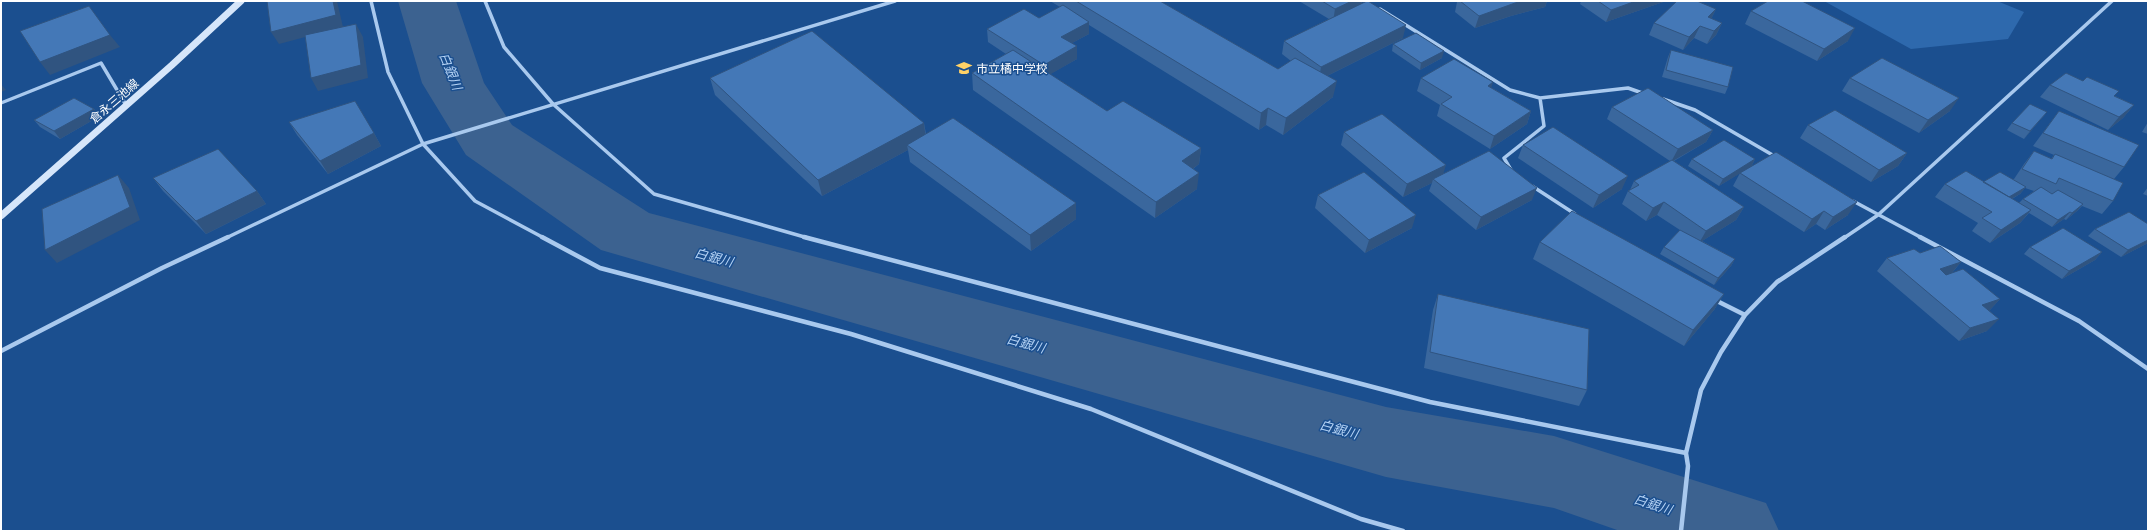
<svg xmlns="http://www.w3.org/2000/svg" width="2149" height="532" viewBox="0 0 2149 532" font-family="'Open Sans','Noto Sans JP',sans-serif">
  <style>
    .green { fill: #2e69ad }
    .lines { fill: none; stroke-linecap: round; stroke-linejoin: round }
    .river { fill: #3c6290; fill-rule: evenodd }
    .street-far1 { stroke: #a9c9ee; stroke-width: 3.5 }
    .street { stroke: #a9c9ee; stroke-width: 4.5 }
    .secondary { stroke: #d6e6fa; stroke-width: 7 }
    .wall { fill: #3a679d; fill-rule: evenodd }
    .shaded-wall { fill: #305480 }
    .building { fill: #4478b7; stroke: #305480 }
    .labels { text-anchor: middle; dominant-baseline: central; stroke-width: 3; stroke-linejoin: round; paint-order: stroke }
    .poi-label { font-size: 12px; fill: #fff; stroke: #1b4f8f; text-anchor: start }
    .street-label { font-size: 12px; fill: #fff; stroke: #1b4f8f }
    .water-label { font-size: 13px; font-style: italic; fill: #b5d3f5; stroke: #1b4f8f }
  </style>
  <rect width="100%" height="100%" fill="#1b4f8f"/>
  <path class="green" d="M1824,1H1997L2024,12L2008,39L1911,49Z"/>
  <g class="lines">
    <path class="river" d="M398,1H456L484,83L512,125L649,213L1386,407L1554,436L1766,503L1779,531H1620L1554,508L1386,477L601,250L466,155L422,83Z"/>
    <path class="street-far1" d="M371,1L388,72L423,144L475,201L544,238
      M485,1L504,47L553,104L654,194L808,238
      M1380,9L1510,90L1540,98L1628,88L1645,94
      M1663,99L1695,110L1776,157
      M1,103L101,63L126,105
      M1511,170L1504,158L1544,126L1540,98
      M1532,186L1575,214
      M1853,201L1922,238
      M226,238L423,144L895,1
      M1844,238L1878,215L2112,1"/>
    <path class="street" d="M542,237L600,268L851,334L1091,409L1361,519L1403,531
      M804,237L1430,402L1686,453
      M1920,237L2079,321L2148,369
      M1715,300L1745,315
      M1,351L162,268L228,237
      M1681,531L1688,466L1686,453L1701,390L1721,352L1745,315L1777,282L1845,237"/>
    <path class="secondary" d="M1,216L172,65L241,1"/>
  </g>
  <path class="wall" d="M1050,1H1160L1278,69L1291,61L1282,54L1284,41L1329,19L1299,1H1362V3L1403,38L1327,76L1333,97L1283,135L1266,125L1259,130L1089,25V34L1072,43L1077,59L1050,74L1107,111L1201,148L1199,164L1193,169L1197,189L1155,218L973,90L972,73L1006,54L988,42L987,29L1039,18L1060,7Z
    M1456,1H1547L1545,7L1511,16L1475,28L1455,12L1457,2Z
    M1581,1H1666L1606,22L1580,4Z
    M1716,9L1711,19L1722,23L1716,35L1707,44L1694,38L1683,50L1649,35L1654,23Z
    M1751,11L1848,41L1817,61L1745,24Z
    M1393,44L1442,58L1420,70L1392,51Z
    M1671,50L1728,87L1725,94L1662,77L1668,57Z
    M710,78L924,123L926,134L1076,203V219L1031,251L910,162L908,150L822,196L715,95Z
    M1421,78L1492,88L1531,111L1527,124L1490,149L1437,116L1440,105L1417,91Z
    M1850,78L1950,111L1919,133L1842,91Z
    M2083,81L2115,96L2134,105L2123,118L2108,130L2040,97L2050,85Z
    M1612,107L1713,130L1706,142L1674,161L1744,207L1736,220L1702,241L1735,259L1731,266L1714,285L1660,254L1664,247L1680,230L1657,215L1646,221L1622,204L1628,191L1630,190L1634,181L1670,161L1607,119Z
    M94,109L100,116L60,139L40,127L34,120Z
    M2059,111L2124,167L2114,179L2113,201L2102,214L2082,206L2077,211L2066,220L2064,219L2052,227L2029,213L2020,223L1990,243L1972,231L1978,223L1935,197L1945,184L2014,179L2024,164L2034,151L2051,159L2054,155L2033,146ZM2025,188L2034,191L2023,199L2019,203L2012,199L2020,194Z
    M2047,112L2024,139L2007,130L2012,123Z
    M289,122L374,133L381,146L328,174L297,135Z
    M2148,122V134L2142,132Z
    M1808,125L1907,153L1898,166L1871,182L1800,138Z
    M1344,132L1443,173L1532,200L1476,230L1429,191L1432,183L1403,197L1341,145Z
    M1523,145L1622,189L1593,208L1518,158Z
    M1692,159H1755L1751,167L1848,215L1825,230L1816,224L1804,232L1733,186L1740,173L1719,186L1688,166Z
    M153,178L257,191L266,204L206,234L163,191Z
    M2148,187V196L2143,194Z
    M1318,195L1412,228L1365,253L1315,208Z
    M2095,229L2148,243L2121,257L2088,236Z
    M1540,242L1724,294L1714,310L1684,346L1533,259Z
    M2030,247L2102,252L2095,260L2062,279L2024,254Z
    M1920,253L1961,262L1952,273L2000,299L1989,311L1987,331L1959,341L1877,271L1887,258Z
    M1438,294L1587,390L1579,406L1424,368L1433,310Z"/>
  <path class="shaded-wall" d="M333,1H337L343,27L279,44L271,32Z
    M1352,1H1362L1361,7L1333,22L1335,9Z
    M1523,1H1547L1545,7L1511,16L1475,28L1479,16L1515,3Z
    M1636,1H1666L1606,22L1611,10Z
    M1716,9L1710,21L1708,17Z
    M1089,22V34L1061,49V37Z
    M1722,23L1716,35L1707,44L1714,31Z
    M356,24L363,37L368,78L318,91L311,78Z
    M1406,25L1403,38L1319,80L1321,67Z
    M1700,26L1694,38L1683,50L1689,37Z
    M1855,28L1848,41L1817,61L1824,49Z
    M110,35L120,47L50,75L40,62Z
    M1077,46V59L1044,78V65Z
    M1444,51L1442,58L1420,70L1421,63Z
    M1337,81L1333,97L1283,135L1286,118Z
    M1493,82L1489,95L1488,86Z
    M1,84L6,90L1,92Z
    M1959,98L1950,111L1919,133L1928,120Z
    M2134,105L2123,118L2108,130L2119,117Z
    M1268,108L1266,125L1259,130L1261,113Z
    M94,109L100,116L60,139L54,131Z
    M1531,111L1527,124L1490,149L1494,136Z
    M2047,112L2041,119L2024,139L2030,131Z
    M924,123L926,140L907,145L908,150L822,196L818,180Z
    M1713,130L1706,142L1671,162L1678,149Z
    M374,133L381,146L328,174L320,161Z
    M1201,148L1199,164L1181,178L1182,161Z
    M1907,153L1898,166L1871,182L1879,170Z
    M1755,159L1751,167L1719,186L1723,179Z
    M1446,165L1442,178L1433,179L1432,183L1403,197L1407,184Z
    M1199,173L1197,189L1155,218L1156,202Z
    M118,175L129,188L140,220L57,263L45,250Z
    M1628,176L1622,189L1593,208L1599,195Z
    M2026,187L2020,194L1999,206L2005,199Z
    M1537,188L1532,200L1476,230L1481,217Z
    M257,191L266,204L206,234L196,221Z
    M1664,202L1657,215L1646,221L1653,208Z
    M1857,202L1848,215L1825,230L1833,217Z
    M1076,203V219L1031,251L1030,235Z
    M2083,204L2077,211L2066,220L2072,213Z
    M1744,207L1736,220L1699,243L1706,231Z
    M2031,210L2020,223L1990,243L2001,230Z
    M1824,211L1816,224L1804,232L1812,219Z
    M2070,212L2064,219L2052,227L2058,220Z
    M1416,215L1412,228L1365,253L1369,240Z
    M2148,240V243L2121,257L2128,250Z
    M2102,252L2095,260L2062,279L2069,271Z
    M1735,259L1731,266L1714,285L1718,278Z
    M1961,262L1950,275L1929,282L1940,269Z
    M1724,294L1714,310L1684,346L1693,330Z
    M2000,299L1989,311L1982,305Z
    M1999,319L1987,331L1959,341L1970,328Z"/>
  <path class="building" d="M267,1H333L336,15L271,32Z
    M1076,1H1160L1278,69L1295,58L1337,81L1286,118L1268,108L1261,113Z
    M1322,1H1352L1335,9Z
    M1367,1H1368L1406,25L1321,67L1284,41Z
    M1460,1H1523L1515,3L1479,16Z
    M1598,1H1636L1611,10Z
    M1677,1H1697L1716,9L1708,17L1722,23L1714,31L1700,26L1689,37L1654,23Z
    M1768,1H1802L1855,28L1824,49L1751,11Z
    M1063,5L1089,22L1061,37L1077,46L1044,65L987,29L1024,9L1039,18Z
    M89,6L110,35L40,62L20,31Z
    M356,24L361,65L311,78L305,35Z
    M812,31L924,123L818,180L710,78Z
    M1416,33L1444,51L1421,63L1393,44Z
    M1013,50L1107,111L1123,101L1201,148L1182,161L1199,173L1156,202L972,73Z
    M1671,50L1733,67L1728,87L1666,70Z
    M1882,58L1959,98L1928,120L1850,78Z
    M1454,59L1493,82L1488,86L1531,111L1494,136L1441,104L1452,97L1421,78Z
    M2066,73L2083,81L2087,77L2119,91L2114,96L2134,105L2119,117L2050,85Z
    M1648,88L1713,130L1678,149L1612,107Z
    M74,98L94,109L54,131L34,120Z
    M355,101L374,133L320,161L289,122Z
    M2030,104L2047,112L2030,131L2012,123Z
    M1835,110L1907,153L1879,170L1808,125Z
    M2059,111L2139,145L2124,167L2043,133Z
    M1382,114L1446,165L1407,184L1344,132Z
    M953,118L1076,203L1030,235L907,145Z
    M1553,127L1628,176L1599,195L1523,145Z
    M1724,140L1755,159L1723,179L1692,159Z
    M218,149L257,191L196,221L153,178Z
    M1489,151L1537,188L1481,217L1433,179Z
    M2034,151L2052,159L2055,154L2123,183L2113,201L2059,178L2056,184L2022,169Z
    M1776,152L1857,202L1833,217L1824,211L1812,219L1740,173Z
    M1672,160L1744,207L1706,231L1664,202L1653,208L1628,191L1639,185L1634,181Z
    M1966,171L2031,210L2001,230L1982,218L1992,212L1945,184Z
    M1364,172L1416,215L1369,240L1318,195Z
    M2000,172L2026,187L2009,197L1983,182Z
    M118,175L130,207L45,250L42,209Z
    M2041,187L2052,194L2058,190L2083,204L2072,213L2070,212L2058,220L2023,199Z
    M1572,211L1724,294L1693,330L1540,242Z
    M2129,212L2148,224V240L2128,250L2095,229Z
    M2063,228L2102,252L2069,271L2030,247Z
    M1680,230L1735,259L1718,278L1664,247Z
    M1940,246L1961,262L1940,269L1946,275L1963,269L2000,299L1982,305L1999,319L1970,328L1887,258L1914,249L1920,253Z
    M1438,294L1589,329L1587,390L1430,352Z"/>
  <defs>
    <symbol id="school-bare" viewBox="-9 -9 18 18"><path d="M0-5L7-2L0 1L-7-2ZM-4 1L0 2.5L4 1V4Q0 6-4 4Z" fill="#ffd166" stroke="#1b4f8f" stroke-width="2.5" paint-order="stroke"/></symbol>
  </defs>
  <g fill-rule="evenodd">
    <use href="#school-bare" x="953" y="57" width="22" height="22"/>
  </g>
  <g class="labels">
    <g class="poi-label">
      <text x="976" y="68">市立橘中学校</text>
    </g>
    <g class="street-label">
      <text transform="translate(114 101) rotate(-41)">倉永三池線</text>
    </g>
    <g class="water-label">
      <text transform="translate(451 71) rotate(68)">白銀川</text>
      <text transform="translate(714 257) rotate(15)">白銀川</text>
      <text transform="translate(1026 343) rotate(15)">白銀川</text>
      <text transform="translate(1339 429) rotate(15)">白銀川</text>
      <text transform="translate(1653 504) rotate(18)">白銀川</text>
    </g>
  </g>
  <rect width="2149" height="532" fill="none" stroke="#ffffff" stroke-width="4"/>
</svg>
